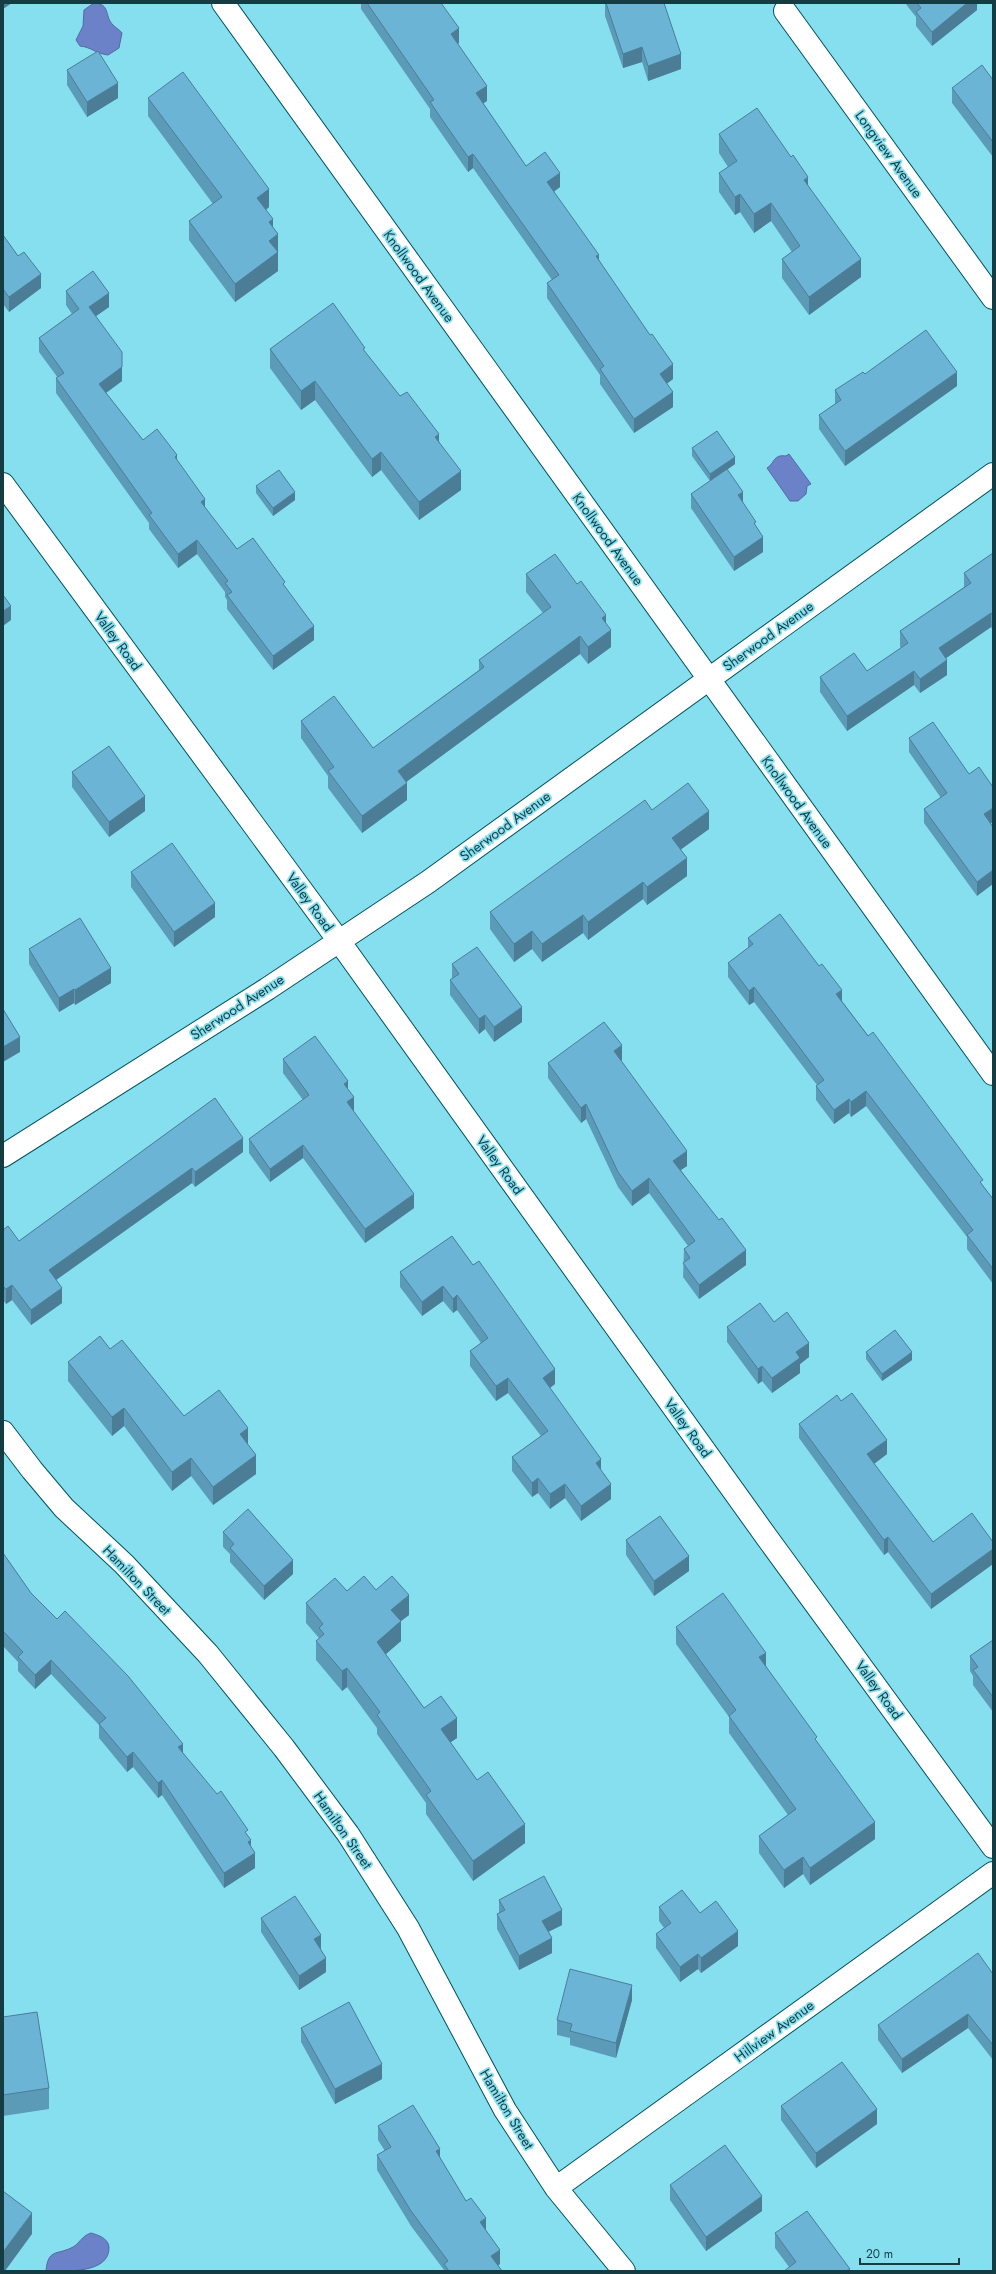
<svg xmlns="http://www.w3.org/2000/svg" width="996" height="2274" viewBox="0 0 996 2274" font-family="Jost,sans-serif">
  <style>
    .water { fill: #6b81c8; stroke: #516ca0 }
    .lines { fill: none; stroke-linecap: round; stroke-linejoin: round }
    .minor-casing { stroke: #00535e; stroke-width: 24 }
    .minor { stroke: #fff; stroke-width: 22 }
    .wall { fill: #5c9bb8 }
    .shaded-wall { fill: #4b7e96 }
    .building { fill: #6bb4d6; stroke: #4b7e96 }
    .labels { text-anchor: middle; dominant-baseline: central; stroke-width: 3.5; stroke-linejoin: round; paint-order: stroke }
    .street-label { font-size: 14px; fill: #153c42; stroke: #86dfef }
  </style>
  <rect width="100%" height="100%" fill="#86dfef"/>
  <path class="water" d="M94,3C111,4 104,16 113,25C116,28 119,29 122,33L119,48L108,55C97,54 91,47 80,46L76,40L83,26L84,10Z
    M789,454L811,484L807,486L806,494L798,501H790L767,468C775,463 773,454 786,456Z
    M91,2233C98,2235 108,2238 109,2247C110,2274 66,2271 46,2271C48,2249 56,2255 71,2248C79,2245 81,2236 91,2233Z"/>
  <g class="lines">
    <defs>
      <path id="minor" d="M223,3L993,1074
        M785,11L993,298
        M3,484L339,941L768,1539L993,1847
        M3,1156L267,989L428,882L993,474
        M3,1432L32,1470L64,1508L124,1564L208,1654L284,1748L348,1834L408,1928L505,2110L556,2188L624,2271
        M556,2188L993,1873"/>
    </defs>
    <use href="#minor" class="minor-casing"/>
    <use href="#minor" class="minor"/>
  </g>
  <path class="wall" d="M361,3H441L459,43L457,44L487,101L483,103L526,166L560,187L554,192L599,260L673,379L666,384L673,407L634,433L600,384V375L547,298V283L552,280L473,168L468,172L430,117V109L361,9Z
    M605,3H664L681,69L648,81L642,62L623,68L605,16Z
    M905,3H977V10L932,46L916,26V17Z
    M67,70L118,98L87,117L67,85Z
    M993,80V157L952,103V88Z
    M148,98L269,207L266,210L273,227L278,234V271L235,302L189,240V221L213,204L148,116Z
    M719,134L808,185L861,277L809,315L782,278V259L792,252L771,221L754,233L740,212L735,215L719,192V173L728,167L719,153Z
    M3,235L41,288L9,312L3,304Z
    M66,291L109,307L96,316L122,381L106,393L143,440L177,461L205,508L237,549L285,588L314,640L273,670L227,609V600L225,597V592L197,554L178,568L149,529V523L56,393V378H58L39,352V338L72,314L66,305Z
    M270,349L365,352L400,396L439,441L461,490L419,520L381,470L372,477L315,400L301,410L270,368Z
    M865,374L957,386L845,466L819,429V415L835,404V390Z
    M692,448L735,464L727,470L743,502L756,526L763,552L734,571L691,508V494L710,481L692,456Z
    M256,486L295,500L273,516L256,493Z
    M993,553V630L991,627L946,658L947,675L920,693L914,685L847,731L820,692V677L867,671L901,648L900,646V631L964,587V573Z
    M526,574L606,623L611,647L588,664L580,654L406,782L407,800L362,833L328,788V776L301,738V721L373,748L479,670V660L543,613L526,592Z
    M909,738L969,774L993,822L990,823L977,896L924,823V809L941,798L909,752Z
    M72,772L145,811L109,837L72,787Z
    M652,810L709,829L681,849L687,876L647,905L643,899L588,940L583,933L542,962L532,949L514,962L490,929V912Z
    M131,872L215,917L174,947L131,887Z
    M748,938L842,1001L993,1199V1284L967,1249V1237L866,1106L851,1117L849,1113L834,1124L816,1100V1086L817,1085L754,1002L749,1005L728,977V963L748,948Z
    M29,949L111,983L75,1005L74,1003L59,1012L29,964Z
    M452,964L522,1022L494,1042L485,1029L479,1034L450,995V980L452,978Z
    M283,1059L348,1089L354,1111H353L414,1208L365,1243L303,1158L270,1182L249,1153V1139L303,1100L283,1073Z
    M622,1060L621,1061L687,1166L681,1170L746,1265L699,1299L683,1277L684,1249L688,1246L649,1193L632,1206L618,1187L586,1119L581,1123L548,1078V1063Z
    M215,1098L243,1152L195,1187L192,1183L56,1280L62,1303L31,1325L12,1300L6,1304L3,1300V1230L19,1241Z
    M452,1236L555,1384L550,1388L601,1470L611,1499L581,1521L565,1498L550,1509L538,1493L532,1497L512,1471V1457L541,1436L508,1393L496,1401L470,1366V1351L481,1343L457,1310L453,1313L443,1301L422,1316L400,1287V1272Z
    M774,1322L809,1357L800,1364V1373L772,1393L762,1381L758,1384L727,1342V1327Z
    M110,1349L184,1416L248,1445L256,1474L213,1505L191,1476L172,1491L124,1426L112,1436L68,1381V1362Z
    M866,1352L912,1360L882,1381L866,1359Z
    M841,1401L887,1454L874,1464L933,1542L993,1549V1564L931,1609L888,1552L884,1555L799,1438V1424Z
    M223,1532L293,1574L264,1600L230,1562V1554L223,1547Z
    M626,1540L689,1571L654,1596L626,1555Z
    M3,1553L31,1593L183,1753L248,1836L255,1868L224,1888L162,1795L158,1798L133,1767L127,1772L99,1738V1725L51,1674L35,1689L18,1671V1662L3,1646Z
    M376,1590L409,1615L401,1621V1641L385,1654L424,1708L457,1738L450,1742L477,1780L525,1843L473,1881L426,1814V1803L377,1734V1728L347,1687L342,1691L316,1660V1641L319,1638L306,1623V1603L347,1591Z
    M676,1627L766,1666L817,1743L875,1839L810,1885L803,1874L784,1888L759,1853V1836L788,1815L729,1733V1717L676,1644Z
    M993,1640V1712L973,1685V1676L970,1671V1656Z
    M499,1900L562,1925L548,1932L552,1953L519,1970L497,1929V1914H499Z
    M659,1907L700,1913L738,1946L701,1973L698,1969L680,1982L656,1948V1934L664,1928L659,1921Z
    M261,1918L321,1949L326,1972L299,1990L261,1932Z
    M993,1974V2060L968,2028L902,2073L878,2040V2025Z
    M632,2000L616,2058L570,2045V2038L557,2035V2020Z
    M3,2017L49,2088V2109L3,2116Z
    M301,2028L382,2079L335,2104L301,2042Z
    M781,2106L877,2124L816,2168L781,2120Z
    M378,2126L440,2158L466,2201L486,2230L500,2264L498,2265L502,2271H444V2270L411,2226L377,2170V2155L385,2151L378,2140Z
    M670,2185L762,2211L706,2251L670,2200Z
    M775,2233L850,2271L789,2267L775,2248Z"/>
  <path class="shaded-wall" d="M3,3H12L3,9Z
    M967,3H977V10L932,46V32Z
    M459,28V43L451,49V34Z
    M642,47V62L623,68V54Z
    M681,54V69L648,81V66Z
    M118,83V98L87,117V102Z
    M487,86V101L476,108V93Z
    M473,154V168L468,172V157Z
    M560,173V187L547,196V182Z
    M808,177V196L804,180Z
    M269,189V207L257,216V198Z
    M740,194V212L735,215V197Z
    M771,203V221L754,233V214Z
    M273,219V238L269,222Z
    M278,234V271L235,302V284L269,241Z
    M599,255V269L596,256Z
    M861,259V277L809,315V297Z
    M41,274V288L9,312V297Z
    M109,293V307L89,321V307Z
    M122,352V381L99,398V384Z
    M673,364V379L660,389V374Z
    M957,372V386L845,466V451Z
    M315,381V400L301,410V391Z
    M673,392V407L634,433V419Z
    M439,434V453L435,437Z
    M381,452V470L372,477V459Z
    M177,455V470L175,457Z
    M735,457V464L710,481V474Z
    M461,471V490L419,520V502Z
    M295,492V500L273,516V508Z
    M743,492V507L738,495Z
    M205,499V513L201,502Z
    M763,537V552L734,571V557Z
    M197,540V554L178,568V554Z
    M11,606V620L3,626V611Z
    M991,613V627L939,663V648Z
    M606,615V632L602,618Z
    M314,626V640L273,670V656Z
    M611,630V647L588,664V647Z
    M580,636V654L398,788V771Z
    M947,660V675L920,693V679Z
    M914,671V685L847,731V716Z
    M407,783V800L362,833V816Z
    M145,796V811L109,837V822Z
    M993,808V822L984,828V814Z
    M709,811V829L672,856V838Z
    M687,858V876L647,905V887Z
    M993,870V884L977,896V882Z
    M643,882V899L588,940V922Z
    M215,903V917L174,947V932Z
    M583,915V933L542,962V944Z
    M532,931V949L514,962V944Z
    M111,968V983L75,1005V990Z
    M754,987V1002L749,1005V991Z
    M74,989V1003L59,1012V998Z
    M842,990V1004L836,994Z
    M522,1007V1022L494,1042V1027Z
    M485,1015V1029L479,1034V1019Z
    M20,1037V1052L3,1062V1047Z
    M622,1045V1060L614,1066V1051Z
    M348,1081V1095L344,1084Z
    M866,1091V1106L851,1117V1102Z
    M354,1097V1111L347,1116V1102Z
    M849,1099V1113L834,1124V1110Z
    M586,1104V1119L581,1123V1108Z
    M243,1138V1152L195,1187V1172Z
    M303,1145V1158L270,1182V1169Z
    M687,1151V1166L673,1175V1161Z
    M192,1168V1183L49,1285V1270Z
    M649,1178V1193L632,1206V1191Z
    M414,1194V1208L365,1243V1229Z
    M746,1250V1265L699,1299V1285Z
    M12,1285V1300L6,1304V1289Z
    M443,1286V1301L422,1316V1302Z
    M62,1288V1303L31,1325V1310Z
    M457,1295V1310L453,1313V1299Z
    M809,1343V1357L800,1364V1373L772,1393V1378L796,1352Z
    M912,1352V1360L882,1381V1374Z
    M762,1366V1381L758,1384V1369Z
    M555,1369V1384L543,1393V1378Z
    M508,1378V1393L496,1401V1386Z
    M124,1408V1426L112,1436V1417Z
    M248,1428V1446L240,1434Z
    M887,1440V1454L867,1469V1454Z
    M256,1455V1474L213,1505V1487Z
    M191,1458V1476L172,1491V1472Z
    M601,1459V1473L596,1463Z
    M538,1478V1493L532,1497V1483Z
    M565,1484V1498L550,1509V1494Z
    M611,1484V1499L581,1521V1506Z
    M888,1537V1552L884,1555V1540Z
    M993,1549V1564L931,1609V1594Z
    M689,1556V1571L654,1596V1581Z
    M293,1560V1574L264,1600V1586Z
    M409,1595V1615L401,1621V1641L377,1662V1642L391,1610Z
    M766,1653V1670L759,1657Z
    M51,1660V1674L35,1689V1675Z
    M347,1668V1687L342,1691V1671Z
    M457,1718V1738L441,1749V1729Z
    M183,1744V1758L178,1747Z
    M133,1752V1767L127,1772V1757Z
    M162,1780V1795L158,1798V1783Z
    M875,1822V1839L810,1885V1868Z
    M525,1824V1843L473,1881V1861Z
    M251,1840V1855L248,1842Z
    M255,1853V1868L224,1888V1873Z
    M803,1857V1874L784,1888V1870Z
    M562,1910V1925L542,1935V1921Z
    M738,1931V1946L701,1973V1958Z
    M321,1935V1950L314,1939Z
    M552,1938V1953L519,1970V1956Z
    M698,1954V1969L680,1982V1967Z
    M326,1958V1972L299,1990V1976Z
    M632,1985V2000L616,2058V2043Z
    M968,2014V2028L902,2073V2059Z
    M382,2064V2079L335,2104V2089Z
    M877,2109V2124L816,2168V2153Z
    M440,2149V2164L436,2151Z
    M762,2196V2211L706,2251V2237Z
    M32,2213V2234L5,2271H3V2252Z
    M486,2218V2232L480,2222Z
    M500,2250V2264L491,2271V2256Z"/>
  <path class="building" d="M367,3H441L459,28L451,34L487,86L476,93L526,166L545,152L560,173L547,182L599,255L596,256L650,335L652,334L673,364L660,374L673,392L634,419L600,369L604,366L547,283L559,275L473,154L468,157L430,102L434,100Z
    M606,3H664L681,54L648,66L642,47L623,54Z
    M917,3H967L932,32L916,12L921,8Z
    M98,51L118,83L87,102L67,70Z
    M982,65L993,80V142L952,88Z
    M183,72L269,189L257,198L273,219L269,222L278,234L269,241L278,252L235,284L189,221L222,197L148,98Z
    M757,108L791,157L793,155L808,177L804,180L861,259L809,297L782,259L800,246L771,203L754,214L740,194L735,197L719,173L737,161L719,134Z
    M3,235L18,256L24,252L41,274L9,297L3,289Z
    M93,271L109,293L89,307L122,352V367L99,384L143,440L157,429L177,455L175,457L205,499L201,502L237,549L253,538L285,582L283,584L314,626L273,656L227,595L232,592L225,583L228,581L197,540L178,554L149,515L152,513L56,378L64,373L39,338L79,309L66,291Z
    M333,303L365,348L363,349L400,396L407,392L439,434L435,437L461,471L419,502L381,452L372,459L315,381L301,391L270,349Z
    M926,330L957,372L845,451L819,415L841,400L835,390L863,372L865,374Z
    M717,431L735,457L710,474L692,448Z
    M727,469L743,492L738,495L756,522L754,523L763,537L734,557L691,494Z
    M279,470L295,492L273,508L256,486Z
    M993,553V615L991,613L939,648L947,660L920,679L914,671L847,716L820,677L854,653L867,671L908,643L900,631L971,583L964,573Z
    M555,554L577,584L581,581L606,615L602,618L611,630L588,647L580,636L398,771L407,783L362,816L328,771L334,767L301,721L334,696L373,748L484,667L479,660L551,607L526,574Z
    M3,595L11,606L3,611Z
    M933,722L969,774L979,767L993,787V808L984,814L993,827V870L977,882L924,809L947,793L909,738Z
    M109,746L145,796L109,822L72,772Z
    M688,783L709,811L672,838L687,858L647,887L643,882L588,922L583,915L542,944L532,931L514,944L490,912L645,800L652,810Z
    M172,843L215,903L174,932L131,872Z
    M780,914L819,966L822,964L842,990L836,994L868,1036L873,1032L983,1180L980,1182L993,1199V1269L967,1235L973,1230L866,1091L851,1102L849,1099L834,1110L816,1086L824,1080L754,987L749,991L728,963L753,944L748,938Z
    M80,918L111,968L75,990L74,989L59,998L29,949Z
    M477,947L522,1007L494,1027L485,1015L479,1019L450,980L459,974L452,964Z
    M3,1009L20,1037L3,1047Z
    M604,1022L622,1045L614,1051L687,1151L673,1161L719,1220L722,1218L746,1250L699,1285L683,1263L690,1258L684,1249L695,1241L649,1178L632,1191L618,1172L586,1104L581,1108L548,1063Z
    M315,1036L348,1081L344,1084L354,1097L347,1102L414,1194L365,1229L303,1145L270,1169L249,1139L309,1095L283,1059Z
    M215,1098L243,1138L195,1172L192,1168L49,1270L62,1288L31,1310L12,1285L6,1289L3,1286V1230L8,1226L19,1241Z
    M452,1236L473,1265L479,1261L555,1369L543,1378L601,1459L596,1463L611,1484L581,1506L565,1484L550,1494L538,1478L532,1483L512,1457L548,1431L508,1378L496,1386L470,1351L488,1338L457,1295L453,1299L443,1286L422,1302L400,1272Z
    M760,1303L774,1322L787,1312L809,1343L796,1352L800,1358L772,1378L762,1366L758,1369L727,1327Z
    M895,1330L912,1352L882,1374L866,1352Z
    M100,1336L110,1349L122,1340L184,1416L219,1390L248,1428L240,1434L256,1455L213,1487L191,1458L172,1472L124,1408L112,1417L68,1362Z
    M852,1393L887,1440L867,1454L933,1542L972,1513L993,1542V1549L931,1594L888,1537L884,1540L799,1424L837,1395L841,1401Z
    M248,1509L293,1560L264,1586L230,1548L234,1544L223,1532Z
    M660,1516L689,1556L654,1581L626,1540Z
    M3,1553L31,1593L57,1619L65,1611L128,1676L183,1744L178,1747L217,1794L221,1791L248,1830L245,1832L251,1840L248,1842L255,1853L224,1873L162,1780L158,1783L133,1752L127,1757L99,1724L106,1718L51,1660L35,1675L18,1657L23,1652L3,1631Z
    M364,1576L376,1590L392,1576L409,1595L391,1610L401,1621L377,1642L424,1708L441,1696L457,1718L441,1729L477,1780L488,1772L525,1824L473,1861L426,1795L431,1791L377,1715L380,1712L347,1668L342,1671L316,1641L324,1634L319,1628L323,1624L306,1603L335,1578L347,1591Z
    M723,1593L766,1653L759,1657L817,1737L815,1739L875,1822L810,1868L803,1857L784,1870L759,1836L796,1809L729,1716L736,1710L676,1627Z
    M993,1640V1697L973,1670L978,1667L970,1656Z
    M544,1876L562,1910L542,1921L552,1938L519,1956L497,1914L505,1910L499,1900Z
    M682,1890L700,1913L716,1901L738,1931L701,1958L698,1954L680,1967L656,1934L671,1923L659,1907Z
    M295,1896L321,1935L314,1939L326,1958L299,1976L261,1918Z
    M978,1953L993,1974V2045L968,2014L902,2059L878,2025Z
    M570,1969L632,1985L616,2043L570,2031L572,2024L557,2020Z
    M349,2002L382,2064L335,2089L301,2028Z
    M37,2012L49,2088L3,2095V2017Z
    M842,2062L877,2109L816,2153L781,2106Z
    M413,2105L440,2149L436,2151L466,2201L471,2198L486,2218L480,2222L500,2250L491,2256L502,2271H449L444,2264L448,2261L411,2211L377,2155L391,2147L378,2126Z
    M725,2145L762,2196L706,2237L670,2185Z
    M3,2191L32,2213L3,2252Z
    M807,2211L850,2269L846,2271H784L796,2262L775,2233Z"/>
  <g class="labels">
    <g class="street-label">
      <text transform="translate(889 154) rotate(54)">Longview Avenue</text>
      <text transform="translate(419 276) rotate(54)">Knollwood Avenue</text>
      <text transform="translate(608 539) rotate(54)">Knollwood Avenue</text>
      <text transform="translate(768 636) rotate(-36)">Sherwood Avenue</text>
      <text transform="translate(118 641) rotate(54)">Valley Road</text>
      <text transform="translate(797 802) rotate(54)">Knollwood Avenue</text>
      <text transform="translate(505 826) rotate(-36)">Sherwood Avenue</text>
      <text transform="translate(310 902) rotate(54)">Valley Road</text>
      <text transform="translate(237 1007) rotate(-33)">Sherwood Avenue</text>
      <text transform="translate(500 1165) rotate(54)">Valley Road</text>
      <text transform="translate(688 1428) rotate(54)">Valley Road</text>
      <text transform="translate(137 1580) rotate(46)">Hamilton Street</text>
      <text transform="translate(879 1690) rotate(54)">Valley Road</text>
      <text transform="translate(343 1830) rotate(55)">Hamilton Street</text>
      <text transform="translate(774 2031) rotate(-36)">Hillview Avenue</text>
      <text transform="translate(507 2109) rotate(59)">Hamilton Street</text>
    </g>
  </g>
  <rect width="996" height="2274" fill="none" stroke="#153c42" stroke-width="8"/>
  <path d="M860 2258v6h99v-6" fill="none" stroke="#153c42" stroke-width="2"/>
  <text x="866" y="2258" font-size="12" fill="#153c42" stroke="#86dfef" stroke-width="3" paint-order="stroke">20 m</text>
</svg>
